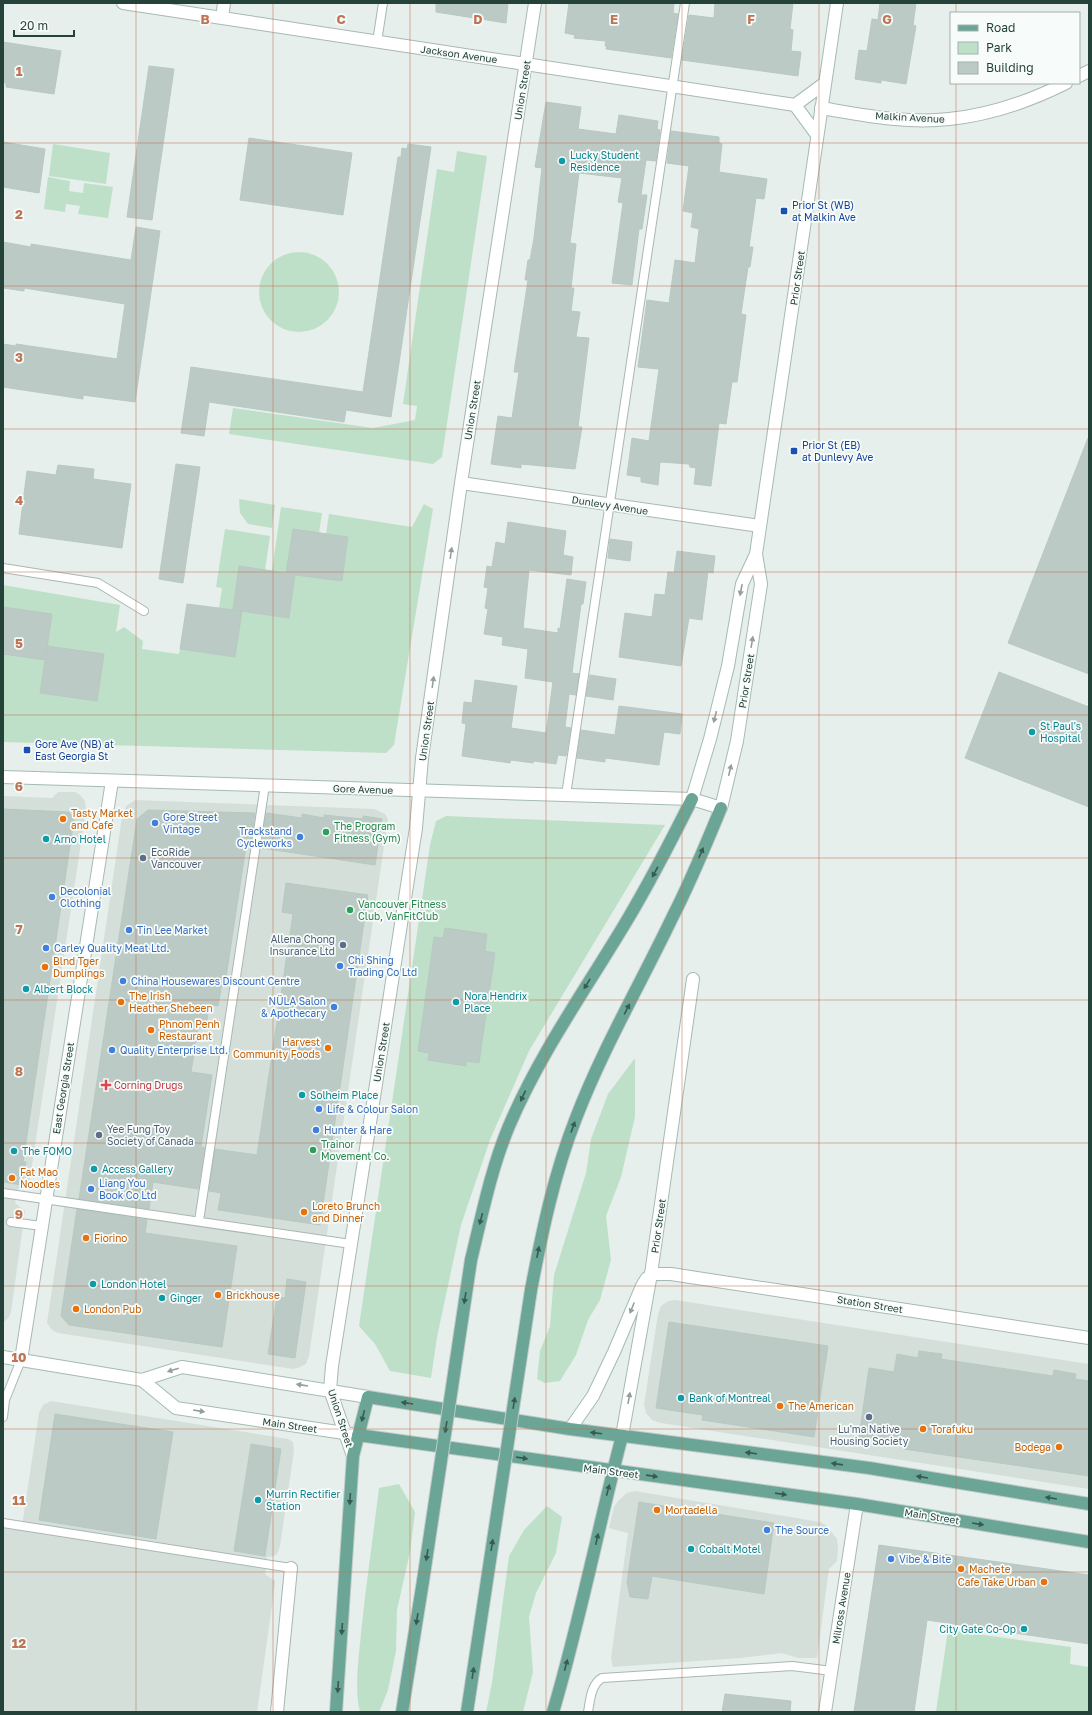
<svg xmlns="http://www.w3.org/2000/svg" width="1092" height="1715" viewBox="0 0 1092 1715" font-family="'Golos Text',sans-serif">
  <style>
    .built { fill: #d4dfda }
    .green { fill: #bfe0c8 }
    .building { fill: #bbcac4; stroke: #b8c9c2 }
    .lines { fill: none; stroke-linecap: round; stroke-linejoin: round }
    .lane-casing { stroke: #a8b8b2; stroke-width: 10 }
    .street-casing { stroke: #a8b8b2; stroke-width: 14 }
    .secondary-casing { stroke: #a4bbb3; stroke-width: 14 }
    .primary-casing { stroke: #c2cac8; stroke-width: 14 }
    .lane { stroke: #fff; stroke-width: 8 }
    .street { stroke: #fff; stroke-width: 12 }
    .secondary { stroke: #fff; stroke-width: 12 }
    .primary { stroke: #6aa596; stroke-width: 12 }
    .primary-bridge-casing { stroke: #c2cac8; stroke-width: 14; stroke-linecap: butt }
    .primary-bridge { stroke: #6aa596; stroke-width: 12 }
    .oneway { fill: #92a09c }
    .oneway2 { fill: #365b51 }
    .grid { fill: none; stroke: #c07456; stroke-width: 1; stroke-opacity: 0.55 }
    .culture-dot { fill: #0f9aa8; stroke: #f7fbf9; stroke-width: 1.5 }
    .transit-dot { fill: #1a4fb4; stroke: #f7fbf9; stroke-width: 1.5 }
    .food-dot { fill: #e8710a; stroke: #f7fbf9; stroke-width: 1.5 }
    .shop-dot { fill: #3f7fe0; stroke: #f7fbf9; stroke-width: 1.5 }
    .leisure-dot { fill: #2e9e5b; stroke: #f7fbf9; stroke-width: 1.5 }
    .service-dot { fill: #5c6f8a; stroke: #f7fbf9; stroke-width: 1.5 }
    .health-dot { fill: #e0444e; stroke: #f7fbf9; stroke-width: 1.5 }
    .labels { text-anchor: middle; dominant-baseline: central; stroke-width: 3.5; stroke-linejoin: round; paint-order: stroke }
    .street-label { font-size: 10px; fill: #24423a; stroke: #f7fbf9 }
    .culture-label { font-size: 10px; fill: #0d838f; stroke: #f7fbf9; text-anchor: start }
    .transit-label { font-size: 10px; fill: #164399; stroke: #f7fbf9; text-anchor: start }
    .food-label { font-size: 10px; fill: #c56008; stroke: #f7fbf9; text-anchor: start }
    .shop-label { font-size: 10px; fill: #366cbe; stroke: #f7fbf9; text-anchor: start }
    .leisure-label { font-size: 10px; fill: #27864d; stroke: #f7fbf9; text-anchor: start }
    .service-label { font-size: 10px; fill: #4e5e75; stroke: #f7fbf9; text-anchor: start }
    .health-label { font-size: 10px; fill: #be3a42; stroke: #f7fbf9; text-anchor: start }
    .grid-label { font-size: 13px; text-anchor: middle; font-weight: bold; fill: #c07456; stroke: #f7fbf9; stroke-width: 3.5; stroke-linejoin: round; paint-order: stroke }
  </style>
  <rect width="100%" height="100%" fill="#e6efeb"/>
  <path class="built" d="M58,792H75L79,794L85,801L86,810L29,1185L26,1187L18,1189L15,1203L25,1211L11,1312L9,1317L3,1323V796L52,798Z
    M135,800L374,809L385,814L388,819L309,1356L306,1364L298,1368L293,1369L58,1333L52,1330L47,1323L122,817L126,806Z
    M675,1300L1089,1364V1489L661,1423L652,1420L646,1413L644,1405L658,1314L661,1306L668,1301Z
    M51,1401L288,1439L293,1442L294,1451L280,1546L277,1554L274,1556L267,1557L265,1574L275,1581V1584L257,1712H3V1523L22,1526L39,1413L43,1405Z
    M635,1491L820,1522L826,1525L837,1539L838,1548L837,1561L829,1569L817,1658H798L782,1653L741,1658L613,1667L611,1658L628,1533L609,1528L614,1507L618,1501L627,1493Z"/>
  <path class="green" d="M53,144L110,153L106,184L49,176Z
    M457,151L487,156L442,457L433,464L229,434L233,408L373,428L415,420L417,406L403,404L437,169L454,172Z
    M48,177L70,181L69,191L83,193L84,183L113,187L108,218L78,214L80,206L66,204L65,212L44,209Z
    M259 292a40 40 0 1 1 80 0a40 40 0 1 1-80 0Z
    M239,499L275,505L272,528L248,524L240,513Z
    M424,504L433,509L394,745L386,753L3,742V585L120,605L116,632L124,627L143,641L142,649L179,654L180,649L235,657L242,611L289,618L295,575L342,581L348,538L326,534L329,514L412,527Z
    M281,507L322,513L319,533L293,529L286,573L272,571Z
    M225,529L270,536L265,570L233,610L219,608L222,588L216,587Z
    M446,816L665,825L529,1051L490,1140L461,1225L437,1337L431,1378L390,1371L375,1344L359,1326L430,845L436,821Z
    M635,1058V1117L621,1177L606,1216L611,1260L600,1300L588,1320L576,1355L560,1381L545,1383L537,1379L540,1351L550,1326L554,1275L586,1173L591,1139L608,1094Z
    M399,1484L415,1512L410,1552L397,1610L396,1651L388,1690L380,1710L378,1712H360C354,1689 359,1657 361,1633C366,1585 373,1537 379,1488Z
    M547,1506L562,1517L556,1553L536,1593L529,1617L533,1672L523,1712H486L492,1683L509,1556L524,1530Z
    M948,1630L1071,1647L1070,1664L1089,1667V1712H936Z"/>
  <path class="building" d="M436,3H508L506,23L436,12Z
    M569,3H674L673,13L678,14L671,58L606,49L607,46H605L606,41L574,38L575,35L565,33Z
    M715,3H793L790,29L793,30L791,51L801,52L798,76L682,60L689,15L714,18Z
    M880,3H916L913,25L916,26L906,84L881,80V83L855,79L859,50L867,51L872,19L878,20Z
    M3,42L61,51L54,94L6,87V83L3,82Z
    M149,66L174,69L152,220L127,217Z
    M546,102L581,107L578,129L616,134L619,115L658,121L657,129L660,130L656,161L646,160L641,195H647L642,229H639L632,285L612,283L623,203L618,202L622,178L579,173L570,243L576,244L571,288H574L571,311L580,312L576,337L589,338L578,427H582L575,469L521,464V468L491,464L498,416L512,418L519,372H514L528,280H525L528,260H530L534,238L542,168L535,167Z
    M671,131L719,137V143L722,144L719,172L767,179L764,199L756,198L749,247H753L750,267H748L741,314L746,315L737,382H732L726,424L719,423L711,486L694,484L696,468L690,467L689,464L660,462L658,485L641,482V477L627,475L632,438L649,441L659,369L638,367L647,300L669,303L675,260L695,263L699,229L691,227L693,213L683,211L689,166L667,163Z
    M249,138L352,153L343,215L240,200Z
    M3,142L45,149L39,193L3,187Z
    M408,144L431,147L391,417L346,410L344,422L209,402L204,436L181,433L191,367L363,392L398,157H401L402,148L407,149Z
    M136,227L160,231L135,402L83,395V399L3,387V344L16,346V344L117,359L125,304L24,288V291L3,288V242L31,247V244L131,260Z
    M1088,438H1089V674L1008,643Z
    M176,464L200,467L183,583L159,579Z
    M58,465L94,469L93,479L131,484L122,548L19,534L27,471L56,475Z
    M508,522L566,531L563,555L573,557L571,575L529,570L523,628L558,633V628L560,629L567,579L586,582L583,604H581L572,673L579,674L576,695L569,694L565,727L571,728L566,756L558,755L556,764L534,761L533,763L511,760L510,763L462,756L466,724L462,723L464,702L472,703L475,680L517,686L511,728L546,733L553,682L525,678L528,649L502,645L503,637L484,634L488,609L485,608L488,588L484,587L487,566L492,567L496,542L505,544Z
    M293,529L348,537L342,581L295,575L289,618L233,610L239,566L286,573Z
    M610,539L632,542L630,561L608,558Z
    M677,551L715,556L713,573L708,572L702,620L689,618L681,666L619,657L625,613L652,617L655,594L665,595L668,572L674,573Z
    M187,604L242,611L235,657L180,649Z
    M3,607L52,614L46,655L47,646L104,654L97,701L40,693L45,660L3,654Z
    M999,672L1089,707V807L965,758Z
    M590,675L616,679L613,700L586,696Z
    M619,706L682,714L680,734L664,732L659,765L605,758V762L577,758L581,730L615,735Z
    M3,809L69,812L74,819L26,1142L23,1162H26L22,1185L3,1182Z
    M148,810L255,813L250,847L246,846L225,984L222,983L218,1006L209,1004L206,1028L198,1027L191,1072L212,1075L201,1147L205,1148L198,1189L153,1182L149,1209L79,1199L137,819Z
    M266,813L302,818V814L324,818V815L363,819V816L382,819L375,865L261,848Z
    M286,883L368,895L320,1225L218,1210L221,1193L209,1191L215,1149L257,1155L293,914L282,912Z
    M445,928L487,934L485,951L495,953L479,1063L466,1061V1066L428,1060L429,1053L418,1051L434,937L443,938Z
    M77,1209L147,1220L145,1233L237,1246L222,1347L69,1325L61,1316Z
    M287,1279L306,1282L295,1358L268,1354L277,1297L285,1298Z
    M669,1322L828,1346L814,1437L702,1420L703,1415L656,1408Z
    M919,1351L942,1354L941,1359L1053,1376L1054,1370L1076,1374L1075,1379L1089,1381V1476L904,1449L905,1443L859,1437L869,1368L894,1372L897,1354L918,1358Z
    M55,1414L173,1432L156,1539L39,1520Z
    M251,1444L281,1449L265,1556L234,1551Z
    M639,1502L774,1523L764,1594L652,1576L648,1599L630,1597L627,1582Z
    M879,1545L1089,1575V1644L927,1620L914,1712H854Z
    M725,1694L791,1701L790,1712H722Z"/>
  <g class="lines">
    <defs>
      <path id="lane" d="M377,42L383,3
        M3,568L98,583L144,611
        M566,795L685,3
        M3,1193L351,1244
        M199,1221L265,785
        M11,1222L42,1226
        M3,1417L5,1400L21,1360
        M3,1523L291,1568
        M588,1712C590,1701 591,1684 602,1678L792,1666L832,1671"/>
      <path id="street" d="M123,3L795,105
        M222,18L224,3
        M1079,76L1089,71
        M821,108C863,115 907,124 949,119C989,115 1030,101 1066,83
        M461,483L760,526
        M651,1274H671L1089,1338
        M21,1360L112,781
        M353,1456L330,1390L332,1366L416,828L422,758L461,483L535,3
        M277,1712L291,1568
        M825,1712L857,1504"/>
      <path id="secondary" d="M817,135L795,105L825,83
        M3,777L692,799L721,808L737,741L761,584L756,554
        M692,799L710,739L728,666L742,584L756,554L837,3
        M3,1357L142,1380L182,1367L368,1397
        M142,1380L176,1408L358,1435
        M570,1429L593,1396L614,1352L642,1286L647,1278
        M622,1436L651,1274L693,979"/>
      <path id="primary" d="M471,1260C482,1215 491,1169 509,1126C540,1053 586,989 626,922C650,882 671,841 692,799
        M531,1290C542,1232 554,1174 576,1118C603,1048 641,983 673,916C691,881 706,844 721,808
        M358,1435L857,1504L1089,1542
        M336,1712L353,1456L368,1397L570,1429L869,1468L1089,1504
        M402,1712L423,1581
        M553,1712C580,1621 598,1528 622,1436"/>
    </defs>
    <use href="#lane" class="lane-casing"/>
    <use href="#street" class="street-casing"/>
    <use href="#secondary" class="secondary-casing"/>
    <use href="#primary" class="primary-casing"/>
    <use href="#lane" class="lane"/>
    <use href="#street" class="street"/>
    <use href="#secondary" class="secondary"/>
    <use href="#primary" class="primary"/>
    <defs>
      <path id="primary-bridge" d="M423,1581L471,1260
        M467,1712L531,1290"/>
    </defs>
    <use href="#primary-bridge" class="primary-bridge-casing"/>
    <use href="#primary-bridge" class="primary-bridge"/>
  </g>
  <defs><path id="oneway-solid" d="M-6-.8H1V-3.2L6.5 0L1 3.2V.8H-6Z"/></defs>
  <g class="oneway">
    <use href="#oneway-solid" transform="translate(451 553) rotate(-82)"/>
    <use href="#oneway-solid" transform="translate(741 590) rotate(101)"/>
    <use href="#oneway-solid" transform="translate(752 642) rotate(-81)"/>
    <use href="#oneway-solid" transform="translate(433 682) rotate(-82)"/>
    <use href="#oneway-solid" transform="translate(715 717) rotate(104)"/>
    <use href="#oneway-solid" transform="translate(730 770) rotate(-77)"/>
    <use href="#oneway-solid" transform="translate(632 1308) rotate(112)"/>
    <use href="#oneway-solid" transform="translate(173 1370) rotate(163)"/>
    <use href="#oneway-solid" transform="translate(302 1385) rotate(-171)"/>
    <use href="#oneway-solid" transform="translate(629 1398) rotate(-80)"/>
    <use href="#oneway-solid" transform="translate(199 1411) rotate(9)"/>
  </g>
  <g class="oneway2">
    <use href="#oneway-solid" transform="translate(701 853) rotate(-66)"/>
    <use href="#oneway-solid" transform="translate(655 872) rotate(119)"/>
    <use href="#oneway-solid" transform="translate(587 984) rotate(122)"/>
    <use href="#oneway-solid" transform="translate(627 1009) rotate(-63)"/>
    <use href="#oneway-solid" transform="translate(523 1096) rotate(115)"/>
    <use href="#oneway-solid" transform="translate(573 1127) rotate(-70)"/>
    <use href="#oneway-solid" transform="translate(481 1219) rotate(104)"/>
    <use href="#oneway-solid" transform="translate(538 1252) rotate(-79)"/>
    <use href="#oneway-solid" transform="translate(465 1298) rotate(99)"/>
    <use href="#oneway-solid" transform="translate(407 1403) rotate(-171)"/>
    <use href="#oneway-solid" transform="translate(514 1403) rotate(-81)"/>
    <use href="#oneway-solid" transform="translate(363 1416) rotate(104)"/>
    <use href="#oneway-solid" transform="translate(446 1427) rotate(99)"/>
    <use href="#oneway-solid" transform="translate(596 1433) rotate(-173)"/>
    <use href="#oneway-solid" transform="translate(751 1453) rotate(-173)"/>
    <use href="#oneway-solid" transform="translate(522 1458) rotate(8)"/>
    <use href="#oneway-solid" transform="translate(837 1464) rotate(-172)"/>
    <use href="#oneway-solid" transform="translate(652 1476) rotate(8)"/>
    <use href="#oneway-solid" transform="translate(922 1477) rotate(-171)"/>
    <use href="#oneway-solid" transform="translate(608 1490) rotate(-75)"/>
    <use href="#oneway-solid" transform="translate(781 1494) rotate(8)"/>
    <use href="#oneway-solid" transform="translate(1051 1498) rotate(-171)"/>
    <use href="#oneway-solid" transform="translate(350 1499) rotate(94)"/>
    <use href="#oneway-solid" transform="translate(978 1524) rotate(9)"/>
    <use href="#oneway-solid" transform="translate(597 1539) rotate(-77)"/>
    <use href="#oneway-solid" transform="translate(492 1545) rotate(-81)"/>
    <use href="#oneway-solid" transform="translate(427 1555) rotate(99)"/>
    <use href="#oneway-solid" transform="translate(417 1619) rotate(99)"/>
    <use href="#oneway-solid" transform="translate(342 1629) rotate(94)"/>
    <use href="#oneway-solid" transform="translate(566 1665) rotate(-75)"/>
    <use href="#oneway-solid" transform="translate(473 1673) rotate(-81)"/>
    <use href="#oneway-solid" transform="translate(338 1687) rotate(94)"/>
  </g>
  <path class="grid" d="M136,3V1712M273,3V1712M410,3V1712M546,3V1712M682,3V1712M819,3V1712M956,3V13M956,83V1712M3,143H1089M3,286H1089M3,429H1089M3,572H1089M3,715H1089M3,858H1089M3,1000H1089M3,1143H1089M3,1286H1089M3,1429H1089M3,1572H1089"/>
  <g class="culture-dot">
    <circle cx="562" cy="161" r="4"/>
    <circle cx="1032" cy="732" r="4"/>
    <circle cx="46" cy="839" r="4"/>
    <circle cx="26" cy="989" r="4"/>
    <circle cx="456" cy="1002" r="4"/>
    <circle cx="302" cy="1095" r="4"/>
    <circle cx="14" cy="1151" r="4"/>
    <circle cx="94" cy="1169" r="4"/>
    <circle cx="93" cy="1284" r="4"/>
    <circle cx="162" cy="1298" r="4"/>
    <circle cx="681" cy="1398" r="4"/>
    <circle cx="258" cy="1500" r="4"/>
    <circle cx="691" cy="1549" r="4"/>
    <circle cx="1024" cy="1629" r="4"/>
  </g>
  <g class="transit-dot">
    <rect x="780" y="207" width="8" height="8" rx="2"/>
    <rect x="790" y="447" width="8" height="8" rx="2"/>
    <rect x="23" y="746" width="8" height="8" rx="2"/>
  </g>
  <g class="food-dot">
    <circle cx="63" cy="819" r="4"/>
    <circle cx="45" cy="967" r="4"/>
    <circle cx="121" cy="1002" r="4"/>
    <circle cx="151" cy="1030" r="4"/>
    <circle cx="328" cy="1048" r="4"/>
    <circle cx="12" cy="1178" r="4"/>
    <circle cx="304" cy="1212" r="4"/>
    <circle cx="86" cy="1238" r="4"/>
    <circle cx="218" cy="1295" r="4"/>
    <circle cx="76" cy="1309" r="4"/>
    <circle cx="780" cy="1406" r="4"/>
    <circle cx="923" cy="1429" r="4"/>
    <circle cx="1059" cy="1447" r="4"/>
    <circle cx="657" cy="1510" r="4"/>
    <circle cx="961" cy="1569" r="4"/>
    <circle cx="1044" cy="1582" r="4"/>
  </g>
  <g class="shop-dot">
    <circle cx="155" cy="823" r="4"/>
    <circle cx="300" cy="837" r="4"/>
    <circle cx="52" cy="897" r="4"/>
    <circle cx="129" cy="930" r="4"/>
    <circle cx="46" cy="948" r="4"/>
    <circle cx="340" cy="966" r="4"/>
    <circle cx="123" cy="981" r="4"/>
    <circle cx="334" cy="1007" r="4"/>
    <circle cx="112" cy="1050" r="4"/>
    <circle cx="319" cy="1109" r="4"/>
    <circle cx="316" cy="1130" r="4"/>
    <circle cx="91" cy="1189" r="4"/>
    <circle cx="767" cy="1530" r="4"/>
    <circle cx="891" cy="1559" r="4"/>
  </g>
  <g class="leisure-dot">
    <circle cx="326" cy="832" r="4"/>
    <circle cx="350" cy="910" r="4"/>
    <circle cx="313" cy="1150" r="4"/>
  </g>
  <g class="service-dot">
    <circle cx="143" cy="858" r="4"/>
    <circle cx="343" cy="945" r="4"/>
    <circle cx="99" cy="1135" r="4"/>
    <circle cx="869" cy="1417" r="4"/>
  </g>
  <path class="health-dot" d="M104 1079h4v4h4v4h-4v4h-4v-4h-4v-4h4z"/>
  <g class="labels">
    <g class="street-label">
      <text transform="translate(459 54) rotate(8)">Jackson Avenue</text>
      <text transform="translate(522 90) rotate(-81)">Union Street</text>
      <text transform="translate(910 117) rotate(3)">Malkin Avenue</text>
      <text transform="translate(797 278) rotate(-82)">Prior Street</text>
      <text transform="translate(472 410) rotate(-81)">Union Street</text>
      <text transform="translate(610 505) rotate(9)">Dunlevy Avenue</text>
      <text transform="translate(746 681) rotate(-81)">Prior Street</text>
      <text transform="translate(426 731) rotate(-82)">Union Street</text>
      <text transform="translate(363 789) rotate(2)">Gore Avenue</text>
      <text transform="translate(381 1052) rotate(-81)">Union Street</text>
      <text transform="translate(63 1088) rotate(-81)">East Georgia Street</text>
      <text transform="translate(658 1226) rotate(-82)">Prior Street</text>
      <text transform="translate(870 1304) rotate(9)">Station Street</text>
      <text transform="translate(341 1418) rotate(72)">Union Street</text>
      <text transform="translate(290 1425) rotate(8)">Main Street</text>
      <text transform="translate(611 1471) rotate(7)">Main Street</text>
      <text transform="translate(932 1516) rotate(9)">Main Street</text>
      <text transform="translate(841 1608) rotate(-81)">Milross Avenue</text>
    </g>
    <g class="culture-label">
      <text x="570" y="155">Lucky Student<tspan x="570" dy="12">Residence</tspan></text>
      <text x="1040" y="726">St Paul's<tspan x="1040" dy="12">Hospital</tspan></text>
      <text x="54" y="839">Arno Hotel</text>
      <text x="34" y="989">Albert Block</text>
      <text x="464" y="996">Nora Hendrix<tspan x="464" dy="12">Place</tspan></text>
      <text x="310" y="1095">Solheim Place</text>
      <text x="22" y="1151">The FOMO</text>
      <text x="102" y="1169">Access Gallery</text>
      <text x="101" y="1284">London Hotel</text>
      <text x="170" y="1298">Ginger</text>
      <text x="689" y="1398">Bank of Montreal</text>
      <text x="266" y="1494">Murrin Rectifier<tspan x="266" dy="12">Station</tspan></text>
      <text x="699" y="1549">Cobalt Motel</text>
      <text x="1016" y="1629" text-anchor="end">City Gate Co-Op</text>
    </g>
    <g class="transit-label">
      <text x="792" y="205">Prior St (WB)<tspan x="792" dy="12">at Malkin Ave</tspan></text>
      <text x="802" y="445">Prior St (EB)<tspan x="802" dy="12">at Dunlevy Ave</tspan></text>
      <text x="35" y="744">Gore Ave (NB) at<tspan x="35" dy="12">East Georgia St</tspan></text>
    </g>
    <g class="food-label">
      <text x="71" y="813">Tasty Market<tspan x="71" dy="12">and Cafe</tspan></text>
      <text x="53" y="961">Blnd Tger<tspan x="53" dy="12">Dumplings</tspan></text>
      <text x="129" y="996">The Irish<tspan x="129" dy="12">Heather Shebeen</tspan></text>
      <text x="159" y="1024">Phnom Penh<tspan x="159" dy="12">Restaurant</tspan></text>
      <text x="320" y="1042" text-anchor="end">Harvest<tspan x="320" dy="12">Community Foods</tspan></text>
      <text x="20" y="1172">Fat Mao<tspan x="20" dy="12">Noodles</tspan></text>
      <text x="312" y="1206">Loreto Brunch<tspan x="312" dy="12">and Dinner</tspan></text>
      <text x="94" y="1238">Fiorino</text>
      <text x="226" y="1295">Brickhouse</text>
      <text x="84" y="1309">London Pub</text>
      <text x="788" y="1406">The American</text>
      <text x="931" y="1429">Torafuku</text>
      <text x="1051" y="1447" text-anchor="end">Bodega</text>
      <text x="665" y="1510">Mortadella</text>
      <text x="969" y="1569">Machete</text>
      <text x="1036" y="1582" text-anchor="end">Cafe Take Urban</text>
    </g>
    <g class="shop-label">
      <text x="163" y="817">Gore Street<tspan x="163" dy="12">Vintage</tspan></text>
      <text x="292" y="831" text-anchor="end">Trackstand<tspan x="292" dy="12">Cycleworks</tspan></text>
      <text x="60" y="891">Decolonial<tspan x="60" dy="12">Clothing</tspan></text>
      <text x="137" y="930">Tin Lee Market</text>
      <text x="54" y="948">Carley Quality Meat Ltd.</text>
      <text x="348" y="960">Chi Shing<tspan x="348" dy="12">Trading Co Ltd</tspan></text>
      <text x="131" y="981">China Housewares Discount Centre</text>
      <text x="326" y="1001" text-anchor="end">NÜLA Salon<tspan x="326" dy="12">&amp; Apothecary</tspan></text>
      <text x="120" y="1050">Quality Enterprise Ltd.</text>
      <text x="327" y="1109">Life &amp; Colour Salon</text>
      <text x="324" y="1130">Hunter &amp; Hare</text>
      <text x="99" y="1183">Liang You<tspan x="99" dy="12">Book Co Ltd</tspan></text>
      <text x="775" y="1530">The Source</text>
      <text x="899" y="1559">Vibe &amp; Bite</text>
    </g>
    <g class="leisure-label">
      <text x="334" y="826">The Program<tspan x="334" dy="12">Fitness (Gym)</tspan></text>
      <text x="358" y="904">Vancouver Fitness<tspan x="358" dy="12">Club, VanFitClub</tspan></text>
      <text x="321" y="1144">Trainor<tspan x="321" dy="12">Movement Co.</tspan></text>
    </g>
    <g class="service-label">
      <text x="151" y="852">EcoRide<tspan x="151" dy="12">Vancouver</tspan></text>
      <text x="335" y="939" text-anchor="end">Allena Chong<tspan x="335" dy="12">Insurance Ltd</tspan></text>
      <text x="107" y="1129">Yee Fung Toy<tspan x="107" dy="12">Society of Canada</tspan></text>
      <text x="869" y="1429" text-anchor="middle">Lu'ma Native<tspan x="869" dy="12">Housing Society</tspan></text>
    </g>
    <g class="health-label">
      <text x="114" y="1085">Corning Drugs</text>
    </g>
  </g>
  <g class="grid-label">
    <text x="205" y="24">B</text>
    <text x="341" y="24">C</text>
    <text x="478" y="24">D</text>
    <text x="614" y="24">E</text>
    <text x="751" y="24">F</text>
    <text x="887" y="24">G</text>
    <text x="19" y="76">1</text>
    <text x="19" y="219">2</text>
    <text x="19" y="362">3</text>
    <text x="19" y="505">4</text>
    <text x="19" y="648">5</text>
    <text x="19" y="791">6</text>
    <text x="19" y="934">7</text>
    <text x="19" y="1076">8</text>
    <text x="19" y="1219">9</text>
    <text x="19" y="1362">10</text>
    <text x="19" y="1505">11</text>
    <text x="19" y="1648">12</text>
  </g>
  <rect width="1092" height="1715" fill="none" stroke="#24423a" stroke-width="8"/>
  <rect x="950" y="12" width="130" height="72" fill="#f7fbf9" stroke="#a3b1ad"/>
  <rect x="958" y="25" width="20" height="6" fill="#6aa596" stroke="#a3b1ad"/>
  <text x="986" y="32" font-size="12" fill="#24423a">Road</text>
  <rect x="958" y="42" width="20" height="12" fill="#bfe0c8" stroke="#a3b1ad"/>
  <text x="986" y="52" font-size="12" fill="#24423a">Park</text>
  <rect x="958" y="62" width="20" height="12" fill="#bbcac4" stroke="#a3b1ad"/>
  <text x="986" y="72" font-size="12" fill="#24423a">Building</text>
  <path d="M14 30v6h60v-6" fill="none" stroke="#24423a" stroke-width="2"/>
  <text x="20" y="30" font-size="12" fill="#24423a" stroke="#f7fbf9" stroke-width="3" paint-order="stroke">20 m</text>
</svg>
